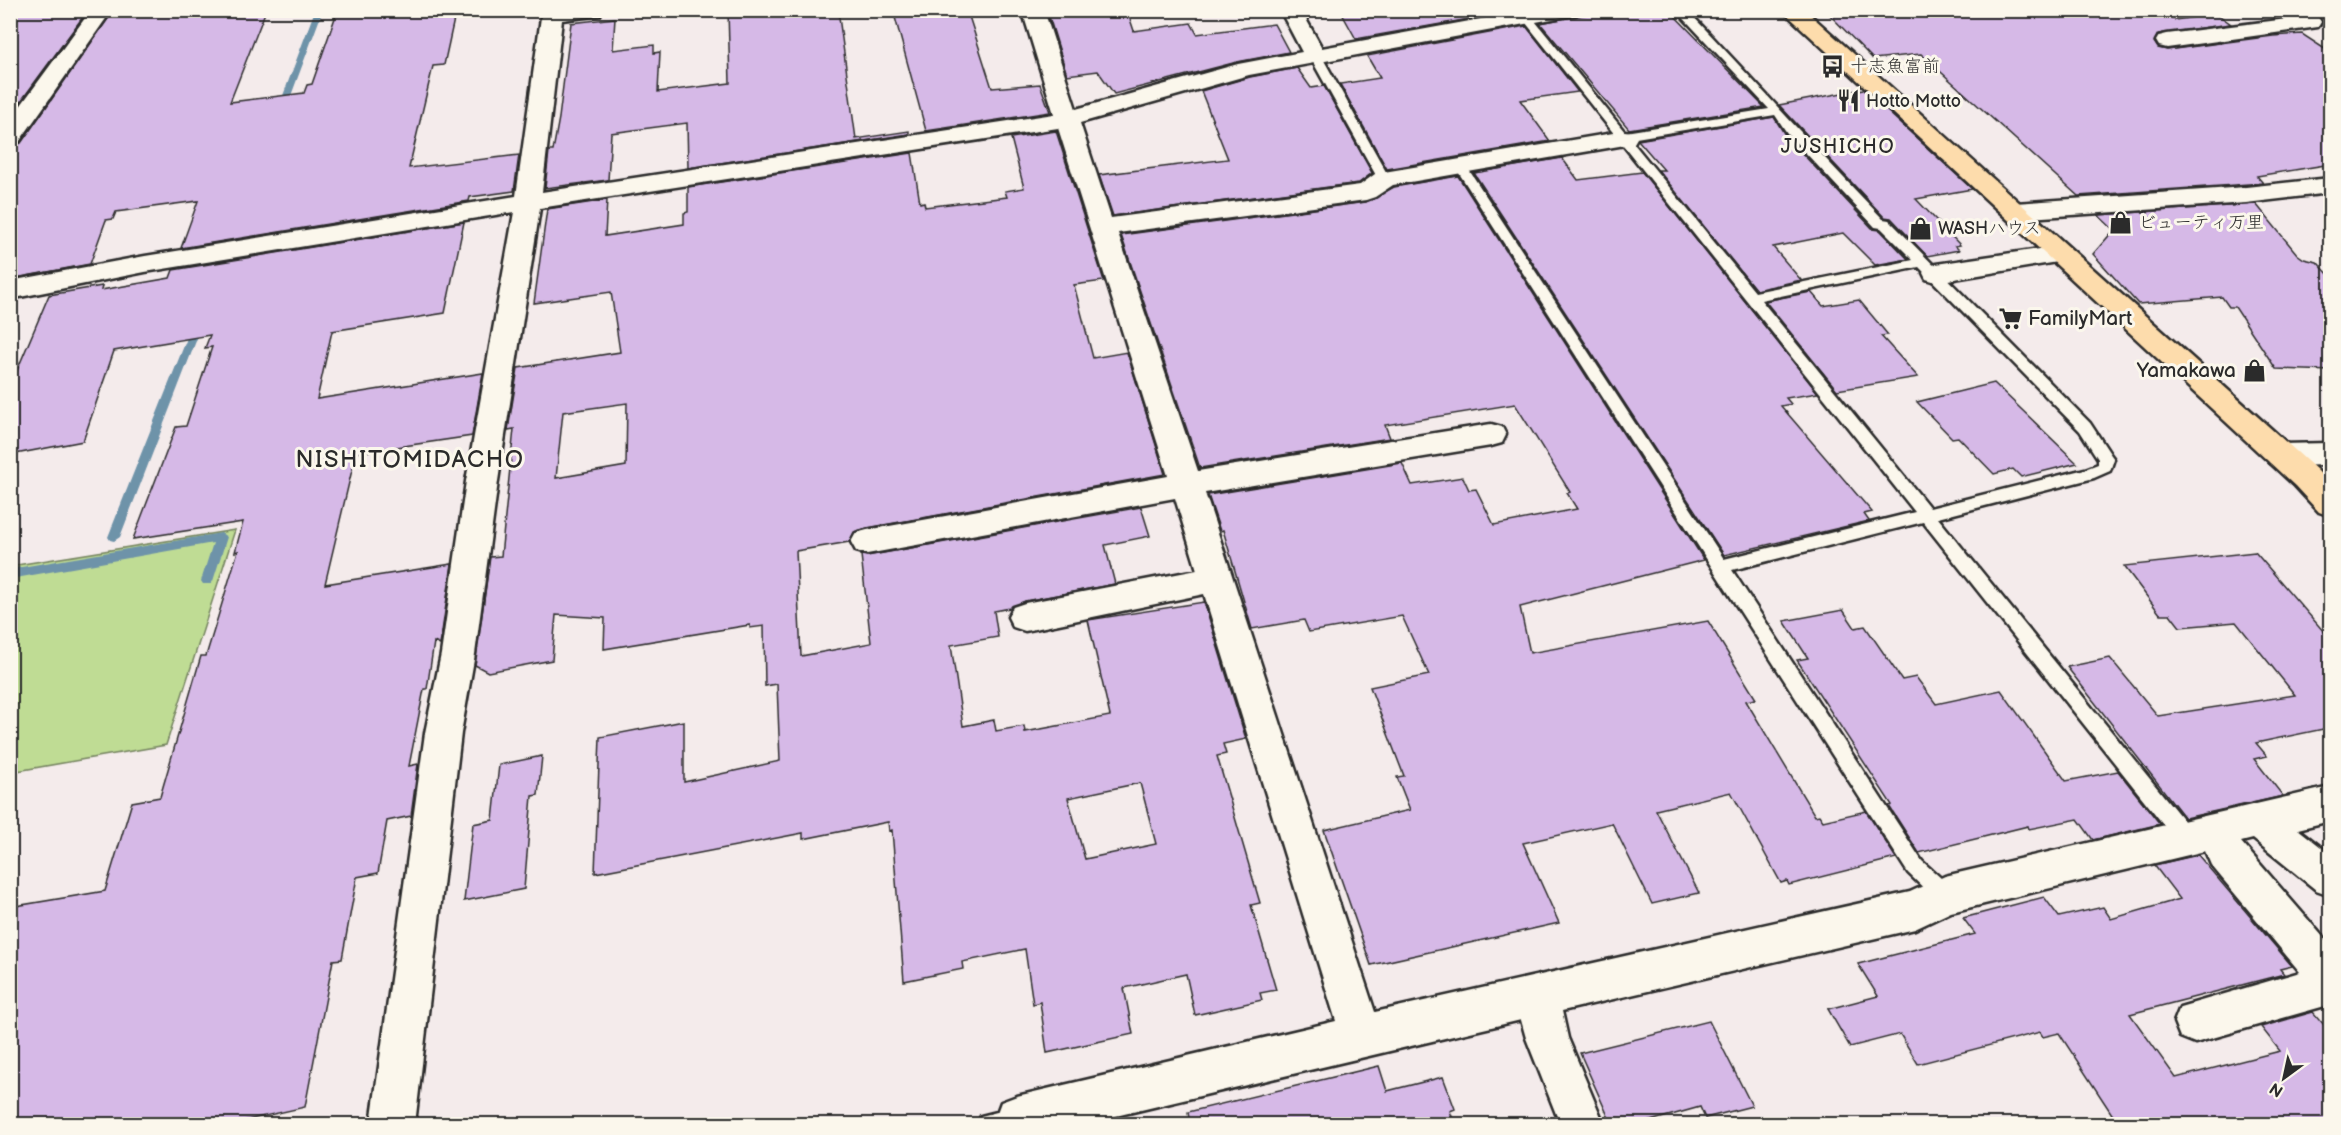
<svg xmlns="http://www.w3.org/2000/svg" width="2341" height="1135" viewBox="0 0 2341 1135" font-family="'Balsamiq Sans','Klee One',sans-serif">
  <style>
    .green { fill: #bfdc94; stroke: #758460; stroke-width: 1.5 }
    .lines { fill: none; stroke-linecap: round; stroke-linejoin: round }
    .stream { fill: #6e93a9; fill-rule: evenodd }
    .building { fill: #d6b9e7; stroke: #2b2b2b; stroke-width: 1.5; fill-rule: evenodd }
    .lane-casing { stroke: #2b2b2b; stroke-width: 5 }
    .street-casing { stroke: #2b2b2b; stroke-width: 5 }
    .primary-casing { stroke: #2b2b2b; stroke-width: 5 }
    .lane { fill: #fbf7ec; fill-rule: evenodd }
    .street { fill: #fbf7ec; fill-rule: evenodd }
    .primary { fill: #fddcac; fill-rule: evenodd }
    .labels { text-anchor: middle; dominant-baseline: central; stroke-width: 6; stroke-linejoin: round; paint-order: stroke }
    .far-poi-label { font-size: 18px; fill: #2b2b2b; stroke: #fbf7ec; text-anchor: start }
    .far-quarter-label { font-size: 20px; letter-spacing: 1.5px; fill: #2b2b2b; stroke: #fbf7ec }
    .poi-label { font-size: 21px; fill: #2b2b2b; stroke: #fbf7ec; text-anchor: start }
    .quarter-label { font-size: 24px; letter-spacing: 1.5px; fill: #2b2b2b; stroke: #fbf7ec }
  </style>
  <rect width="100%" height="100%" fill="#f4ebeb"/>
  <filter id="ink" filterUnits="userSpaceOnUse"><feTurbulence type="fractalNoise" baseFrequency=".0167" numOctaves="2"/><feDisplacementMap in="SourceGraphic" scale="12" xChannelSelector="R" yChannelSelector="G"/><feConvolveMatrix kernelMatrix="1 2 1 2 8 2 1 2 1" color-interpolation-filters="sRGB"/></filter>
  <g filter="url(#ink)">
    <path class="green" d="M235,530L166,745L11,772V566Z"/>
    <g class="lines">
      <path class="stream" d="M315,10H323L286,109L279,111L278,109Z
        M198,320L203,323L120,537L114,541L110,540L108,537L193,323Z
        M221,533L227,537L213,581L211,584H203L201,581L213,543L10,579V569Z"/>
    </g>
    <path class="building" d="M10,10H88L10,116Z
      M114,10H266L230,102L304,93L307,85L312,84L336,15L376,10H456L444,65L433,66L409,168L519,155L514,191L470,197L469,201L181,248L198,201L116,212L113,219L106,220L90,264L10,279V146L21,143Z
      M728,10H838L856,139L909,131V134L688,168L687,123L611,133L608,180L545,188L549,151H553L559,118L571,23L615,18L613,50L654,45V53L660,52L658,92L730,83Z
      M893,10H967L992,88L1040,84L1050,112L926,131Z
      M1047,10H1127L1134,31L1191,23L1197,34L1274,24L1289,52L1237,62L1114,94L1098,71L1067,75Z
      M1340,10H1508L1509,12L1356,39Z
      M1610,10H1669L1764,107L1629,129L1540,23Z
      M1825,10H2160L2175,20L2217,14L2231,24L2158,34L2154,42L2158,48L2167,50L2273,36L2302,34L2331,53V164L2257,176L2263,183L2078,196L1921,54L1873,59Z
      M1526,26L1578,92L1520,100L1550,141L1387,169L1340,84L1380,78L1367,56Z
      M1297,68L1311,88L1324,86L1372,173L1359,183L1113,216L1099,175L1228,159L1201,91L1250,77Z
      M1863,89L1972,189L1916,199L1960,245L1955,246L1959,250L1927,256L1891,218L1884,217L1779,105Z
      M1774,117L1785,135L1873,229L1880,230L1908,259L1875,265L1843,233L1773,247L1801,280L1756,290L1658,170H1664L1638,140Z
      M1056,131L1104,281L1074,285L1093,358L1127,352L1165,474L867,528L854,532L849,542L796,551L801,656L871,643L861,555L867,556L1141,507L1150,536L1105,545L1115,584L1025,601L1010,608L994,611L998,637L951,645L963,726L994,720L996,731L1024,726L1025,732L1110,716L1088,620L1204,602L1246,739L1223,744L1226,754L1217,756L1260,903L1251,905L1276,990L1260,993L1262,1000L1195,1015L1186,974L1124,988L1133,1034L1047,1053L1040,1002L1033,1004L1025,949L962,962L963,969L904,981L892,830L889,831L888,822L803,839V833L595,873L600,737L684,721V782L780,761L777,684L765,686L764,626L750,628V625L604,649L605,618L556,615L552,660L488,672L475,665L490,557L501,556L514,429L508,430L518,368L620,352L611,292L534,303L547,209L607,200L605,236L684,224V213L688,212V187L912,153L920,203L924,202L925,207L1007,197L1005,191L1024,188L1011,138ZM627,403L626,466L556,478L563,412ZM1140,783L1156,844L1085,859L1068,798Z
      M1562,158L1578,180L1642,172L1818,393L1786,398L1791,404L1781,406L1872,512L1864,514L1869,521L1724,555L1474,173Z
      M1458,176L1704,560L1520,607L1530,653L1708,621L1756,699L1746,701L1815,816L1819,815L1823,821L1866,811L1896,858L1789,885L1787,881L1781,883L1731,792L1656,810L1699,893L1652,904L1612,823L1523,843L1559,923L1371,965L1324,830L1410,810L1397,777L1404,776L1370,687L1429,675L1402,616L1309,632L1304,620L1252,629L1223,530L1220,531L1208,495L1402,463L1412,485L1463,477L1469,490L1476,489L1494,525L1577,509L1567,493L1570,492L1515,404L1385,425L1390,438L1200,468L1121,235L1366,202L1394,187Z
      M2256,204L2297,254L2304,259L2317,262L2331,277V371L2276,369L2235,307H2229L2222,297L2138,304L2093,254L2114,230L2098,215Z
      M464,222L445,313L332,331L317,399L483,373L472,436L356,453L325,584L452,564L440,645L434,642L427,689H424L409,766L418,764L411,816L387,821L378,873L357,877L342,959L333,960L305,1107L225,1125H10V907L105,891L132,802L160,797L201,656H206L238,551L235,552L243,522L133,539L176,427L186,426L212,347L205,348L210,335L114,351L83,441L10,455V387L49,295L102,286L101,290L170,278L173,270Z
      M1811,292L1823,306L1859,300L1888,335L1881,336L1918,377L1837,390L1765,301Z
      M1994,383L2077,463L2021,477L2013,469L1994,474L1958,437L1952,438L1917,402Z
      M2255,552L2331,640V739L2323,729L2256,743L2267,756L2254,759L2283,796L2185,818L2067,667L2110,658L2158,716L2295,695L2236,622L2180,627L2170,614H2160L2124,566Z
      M1843,610L1855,628L1865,626L1902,680L1916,677L1936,704L2001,690L2066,781L2118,771L2160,824L2093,840L2078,819L2029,829L2028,826L1919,853L1889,806L1892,805L1797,660L1808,658L1784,621Z
      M542,756L538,795L532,796L524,889L464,901L473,824L493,820L499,765Z
      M2198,855L2292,966L2280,969L2284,974L2130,1014L2176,1078L2280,1051L2261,1027L2313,1012L2331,1033V1125H2119L2059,1033L2043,1037L2040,1032L1918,1064L1900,1034L1850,1047L1828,1009L1878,996L1858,964L1975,934L1963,918L2044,897L2059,917L2103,907L2111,919L2180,899L2154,865Z
      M1709,1021L1752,1106L1705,1118L1700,1107L1636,1125H1612L1580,1053Z
      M1379,1066L1387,1091L1443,1077L1455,1109L1450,1111L1455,1125H1190L1188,1112Z"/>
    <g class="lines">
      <defs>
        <path id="lane" d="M1676,10H1687C1754,80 1816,150 1883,219L1889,220L2090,423L2111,455L2114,459L2110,471L2094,478L1938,518L2193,832L2196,838L2193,844L2186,847L2179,844L1923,522L1732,570L1922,861L1952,888L1955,895L1952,902L1945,904L1938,902L1908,873L1455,167L1461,163L1467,167L1724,559L1915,512L1522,18L1531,16L1625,132L1769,109ZM1775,115L1787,133L1875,227L1881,228L1913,260L1755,292L1630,139ZM1919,267L2080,431L2098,459V464L2085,469L1930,508L1761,300Z
          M1315,52L1321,55L1390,179L1388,182H1380L1378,179L1309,55Z
          M1017,1107L1025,1110L1028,1118L1025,1124H978L981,1116Z"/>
        <path id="street" d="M91,10H112L19,142L10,144V120Z
          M542,10H602L600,15L562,20L542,192L1054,114L1022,10H1044L1076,109L1238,64L1302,52L1280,10H1301L1322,48L1530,10H1578L1576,15L1568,16L1249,75L1080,123L1111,218L1360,185L1375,174L1384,172L1625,131L1634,133L1637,138L1634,143L1625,145L1393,185L1375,197L1366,200L1118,233L1198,471L1491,424L1502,427L1506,435L1502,443L1491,446L1205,493L1375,1012L1910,892L1945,876L2330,787V821L2298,829L2330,854V895L2316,890L2253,839L2241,842L2330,945V1008L2325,1006L2195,1043L2180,1037L2174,1022L2180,1007L2300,972L2211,865L2205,851L1951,912L1915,929L1562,1011L1568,1038L1604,1124H1560L1526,1038L1521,1020L1082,1124H997L995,1118L1001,1102L1017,1096L1336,1021L1204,594L1025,631L1013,627L1008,617L1013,607L1025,603L1197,570L1175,498L867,554L856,551L851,542L856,533L867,530L1168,476L1058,128L540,208L498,481L475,654L461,733L415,1124H371L425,733L441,654L466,481L514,212L145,272L10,299V281L145,256L516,196Z
          M2310,16L2318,17L2321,22L2318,27L2167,48L2159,46L2156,41L2159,36L2167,34Z
          M2330,178V193L2246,203L2015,219L2006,216L2002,211L2006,206L2015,203L2246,187Z
          M2060,246L2069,248L2073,254L2069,260L1936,282L1926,279L1923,273L1926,267L1936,264Z
          M2330,443V465L2281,466L2270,463L2266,455L2270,447L2281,444Z"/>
        <path id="primary" d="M1782,10H1805L2317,470L2330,484V516L2319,512L2295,486Z"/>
      </defs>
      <use href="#lane" class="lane-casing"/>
      <use href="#street" class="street-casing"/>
      <use href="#primary" class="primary-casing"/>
      <use href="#lane" class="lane"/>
      <use href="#street" class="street"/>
      <use href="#primary" class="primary"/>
    </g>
  </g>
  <defs>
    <symbol id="bus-bare" viewBox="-9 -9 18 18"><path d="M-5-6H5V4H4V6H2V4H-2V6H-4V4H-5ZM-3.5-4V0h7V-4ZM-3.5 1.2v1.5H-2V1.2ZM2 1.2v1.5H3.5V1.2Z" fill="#2b2b2b" stroke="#fbf7ec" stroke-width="2.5" paint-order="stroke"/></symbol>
    <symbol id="restaurant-bare" viewBox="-9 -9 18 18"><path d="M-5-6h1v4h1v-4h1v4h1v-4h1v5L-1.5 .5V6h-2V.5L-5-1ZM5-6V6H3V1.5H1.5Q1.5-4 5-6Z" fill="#2b2b2b" stroke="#fbf7ec" stroke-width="2.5" paint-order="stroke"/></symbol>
    <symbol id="shop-bare" viewBox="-9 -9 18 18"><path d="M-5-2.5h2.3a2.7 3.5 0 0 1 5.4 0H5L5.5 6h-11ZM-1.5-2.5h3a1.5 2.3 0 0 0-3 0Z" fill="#2b2b2b" stroke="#fbf7ec" stroke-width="2.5" paint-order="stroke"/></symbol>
    <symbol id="supermarket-bare" viewBox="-9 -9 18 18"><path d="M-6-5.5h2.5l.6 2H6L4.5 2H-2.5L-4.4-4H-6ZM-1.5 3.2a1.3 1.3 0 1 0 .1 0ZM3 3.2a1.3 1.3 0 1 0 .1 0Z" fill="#2b2b2b" stroke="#fbf7ec" stroke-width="2.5" paint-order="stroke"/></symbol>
  </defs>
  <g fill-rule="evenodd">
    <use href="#bus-bare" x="1816" y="50" width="33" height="33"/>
    <use href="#restaurant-bare" x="1832" y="84" width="33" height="33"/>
    <use href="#shop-bare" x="2104" y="206" width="33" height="33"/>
    <use href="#shop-bare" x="1904" y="212" width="33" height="33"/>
    <use href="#supermarket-bare" x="1994" y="302" width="33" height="33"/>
    <use href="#shop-bare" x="2238" y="354" width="33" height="33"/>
  </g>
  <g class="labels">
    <g class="far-poi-label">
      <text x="1850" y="66">十志魚富前</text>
      <text x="1866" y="101">Hotto Motto</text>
      <text x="2138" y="222">ビューティ万里</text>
      <text x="1938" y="228">WASHハウス</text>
    </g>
    <g class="far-quarter-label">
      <text x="1838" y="147">JUSHICHO</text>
    </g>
    <g class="poi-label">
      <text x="2028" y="318">FamilyMart</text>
      <text x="2236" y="370" text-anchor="end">Yamakawa</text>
    </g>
    <g class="quarter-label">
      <text x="410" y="459">NISHITOMIDACHO</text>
    </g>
  </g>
  <rect width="2341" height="1135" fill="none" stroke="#fbf7ec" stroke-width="36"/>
  <rect x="18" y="18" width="2305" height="1099" fill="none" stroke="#2b2b2b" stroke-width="2" filter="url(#ink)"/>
  <g transform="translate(2284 1078) rotate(213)" stroke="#fbf7ec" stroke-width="4.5" paint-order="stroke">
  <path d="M0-4.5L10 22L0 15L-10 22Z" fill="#2b2b2b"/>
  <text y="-9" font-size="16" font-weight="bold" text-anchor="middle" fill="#2b2b2b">N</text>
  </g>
</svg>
